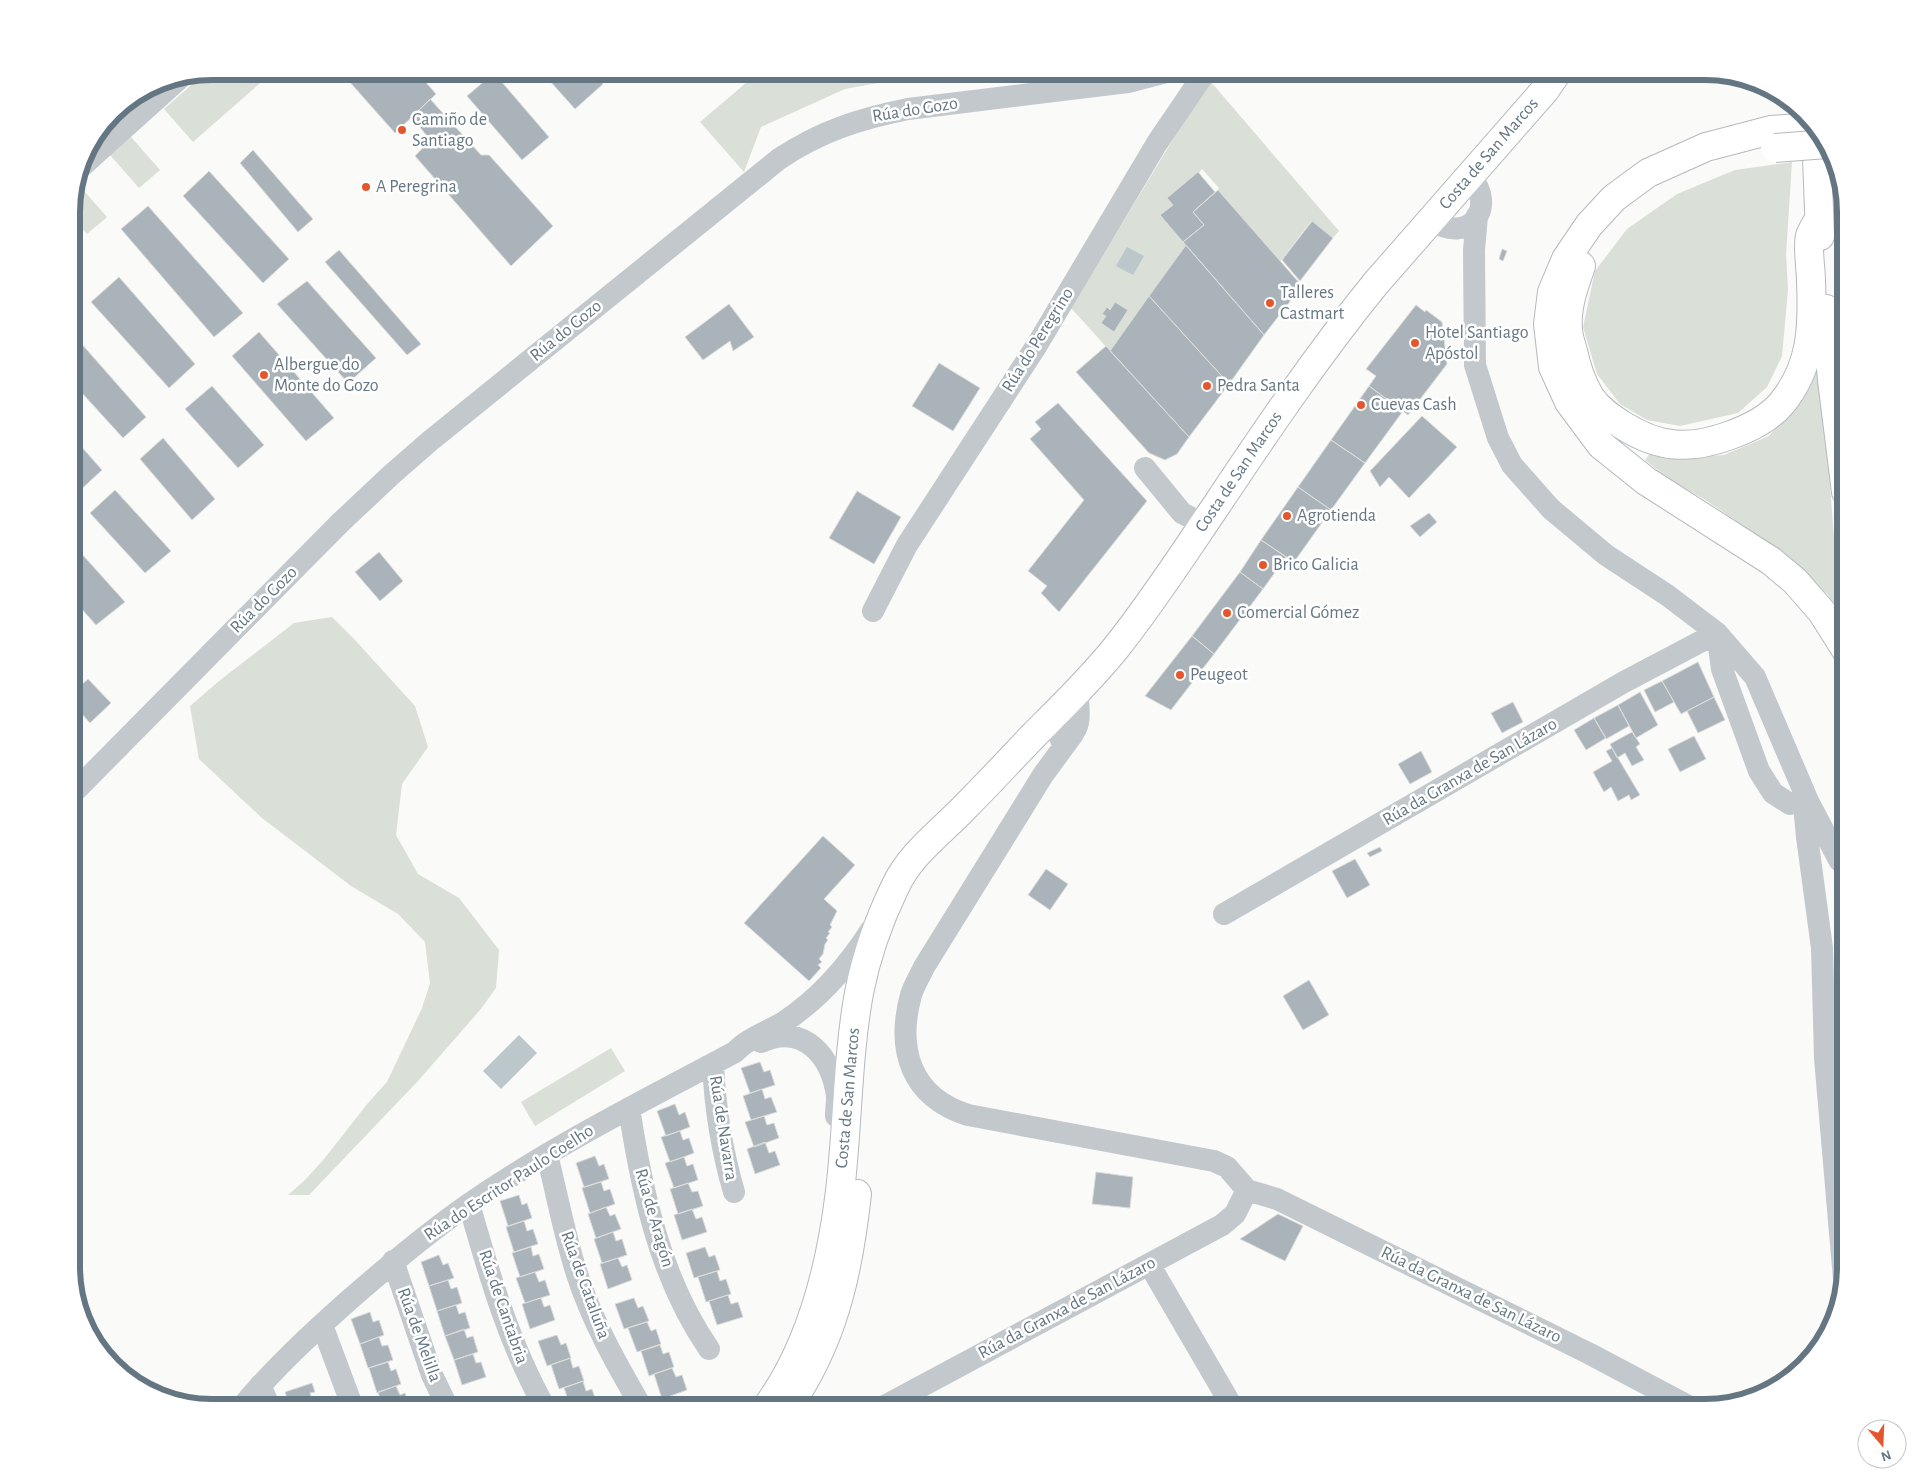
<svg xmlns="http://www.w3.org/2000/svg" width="1917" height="1479" viewBox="0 0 1917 1479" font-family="'Alegreya Sans',sans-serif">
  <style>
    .green { fill: #dadfd7 }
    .water { fill: #bbc7cb }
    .building { fill: #aab3b9; stroke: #dcdcda }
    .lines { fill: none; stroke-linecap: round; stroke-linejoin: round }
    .major-casing { stroke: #b5babe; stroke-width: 30 }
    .highway-casing { stroke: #b4b9bd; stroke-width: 30 }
    .minor { stroke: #c3c8cc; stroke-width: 22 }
    .major { stroke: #fff; stroke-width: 28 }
    .highway { stroke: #fff; stroke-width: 28 }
    .highway-bridge-casing { stroke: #b4b9bd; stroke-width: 30; stroke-linecap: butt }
    .highway-bridge { stroke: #fff; stroke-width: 28 }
    .poi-dot { fill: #e4572e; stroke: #fff; stroke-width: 2 }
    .labels { text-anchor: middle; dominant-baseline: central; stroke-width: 5; stroke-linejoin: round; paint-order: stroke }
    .street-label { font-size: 18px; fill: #657683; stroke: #fff }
    .poi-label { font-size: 18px; fill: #657683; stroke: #fff; text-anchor: start }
    .rim { fill: none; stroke: #657683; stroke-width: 6 }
  </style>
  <rect width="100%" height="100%" fill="#fafaf8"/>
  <path class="green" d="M212,71H261L267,77L193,142L164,109L206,72Z
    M760,71H944L845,89L761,127L744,172L700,122Z
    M1211,82L1339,231L1333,238L1311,221L1280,262L1218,190L1219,188L1202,169L1173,205L1160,215L1186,245L1110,351L1071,308L1175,136Z
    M131,137L160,170L139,188L110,155Z
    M1792,162L1786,255L1788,290L1782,356L1767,387L1738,413L1680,426L1647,420L1620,404L1597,374L1583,327L1595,271L1627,229L1677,194L1735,170Z
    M77,183L107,217L87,234L72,217V202Z
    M1817,369C1828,431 1830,496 1836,560C1838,583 1846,605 1846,628L1828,595L1788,559L1748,529L1704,499L1669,479L1645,460L1651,452L1680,458L1724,455L1769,436L1796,405Z
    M332,617L355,640L415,706L428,747L402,784L396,835L418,874L459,898L499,950L496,988L480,1010L418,1081L309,1195H288L306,1179L324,1159L368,1103L387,1082L422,1008L430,983L425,942L398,914L351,886L262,818L199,759L190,706L219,681L294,623Z
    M611,1048L625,1071L535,1126L521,1102Z"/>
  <path class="water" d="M1127,247L1144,256L1133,275L1116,266Z
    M519,1035L537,1053L501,1089L483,1071Z"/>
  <path class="building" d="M340,71H416L436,94L395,133Z
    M541,71H591L603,84L575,109Z
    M631,71H645L637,78Z
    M494,73L549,137L522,160L467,96Z
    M430,99L481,155H489L553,226L511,266L415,156L430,140L412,117Z
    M253,150L313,219L298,232L240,163Z
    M209,171L289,259L263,283L183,196Z
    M1198,172L1215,192L1193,212L1204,225L1183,242L1160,215L1173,205L1167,198Z
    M1218,190L1302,286L1264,335L1183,242L1204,225L1193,212Z
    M148,206L243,313L214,337L121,229Z
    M1312,221L1333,238L1300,281L1282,260Z
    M1186,245L1264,335L1229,384L1149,296Z
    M1502,249L1507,251L1503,261L1499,259Z
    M339,250L421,344L407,355L325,262Z
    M119,277L195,364L169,388L91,302Z
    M307,281L376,358L348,383L277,304Z
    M1149,296L1229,384L1189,437L1110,351Z
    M1115,302L1128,310L1114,332L1101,323L1106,316L1102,314L1107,307L1110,310Z
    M729,304L754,337L733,351L730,341L703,360L685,337Z
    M1416,305L1425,312L1426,310L1442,322L1447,364L1408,415L1369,386L1376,376L1366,369Z
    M259,332L334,418L306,441L232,356Z
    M72,333L146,417L123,438L72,382Z
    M1106,346L1189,437L1177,454L1165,460L1149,453L1076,372Z
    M939,363L980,388L953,431L912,406Z
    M212,386L264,445L238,468L185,409Z
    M1369,386L1403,411L1365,463L1331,440Z
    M1058,403L1147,501L1059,612L1041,593L1047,586L1028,571L1084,500L1030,439L1041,429L1035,422Z
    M1422,416L1457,447L1409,498L1389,477L1380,487L1370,471Z
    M72,436L102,470L75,495L72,492Z
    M163,438L215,499L192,520L140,459Z
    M1331,440L1365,463L1331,510L1298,487Z
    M1298,487L1331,510L1294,562L1261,540Z
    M115,490L171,551L145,573L90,513Z
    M857,491L901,517L874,564L829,538Z
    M1429,513L1437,522L1420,537L1410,526Z
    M1261,540L1286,557L1263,589L1240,572Z
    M72,543L125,602L96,625L72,598Z
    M379,552L403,581L380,601L355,572Z
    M1240,572L1263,589L1214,654L1192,636Z
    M1192,636L1214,654L1171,710L1145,696Z
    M1698,662L1714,697L1681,714L1662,681Z
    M88,679L111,703L90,723L72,703V693Z
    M1662,681L1674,702L1655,712L1644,690Z
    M1640,692L1658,725L1636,738L1618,705Z
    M1714,697L1725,720L1698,733L1687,711Z
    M1513,702L1523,722L1502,733L1491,713Z
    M1618,705L1629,726L1606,739L1594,718Z
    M1594,718L1606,738L1586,750L1574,730Z
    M1632,732L1640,744L1636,747L1644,760L1632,766L1625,753L1617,758L1610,744Z
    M1694,736L1706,759L1680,772L1668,749Z
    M1612,748L1640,795L1631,800L1629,795L1618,801L1611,787L1604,792L1593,772L1612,761L1606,751Z
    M1421,751L1432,772L1410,784L1398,764Z
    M823,836L855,865L824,899L837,911L830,925L832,927L828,932L830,933L826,938L828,940L825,944L823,954L819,959L822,962L818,965L821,968L809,981L744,923Z
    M1380,847L1382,851L1370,857L1367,853Z
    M1355,859L1370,885L1347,898L1332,871Z
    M1046,869L1068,884L1050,910L1028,895Z
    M1309,980L1329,1015L1303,1030L1283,996Z
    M760,1062L764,1072L770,1070L775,1085L750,1093L741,1068Z
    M762,1089L765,1099L771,1097L777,1112L751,1120L743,1096Z
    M675,1104L679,1115L685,1112L690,1127L666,1136L657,1111Z
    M764,1116L767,1125L774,1123L779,1138L754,1147L745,1122Z
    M680,1131L683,1140L689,1138L694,1153L670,1162L661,1137Z
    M765,1142L769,1153L775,1151L780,1165L755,1174L747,1149Z
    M595,1156L599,1166L604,1164L609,1179L584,1187L576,1163Z
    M684,1157L687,1166L693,1164L698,1180L674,1188L665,1163Z
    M1096,1172L1133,1177L1130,1208L1092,1204Z
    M601,1182L604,1191L610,1189L615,1204L590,1213L582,1188Z
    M688,1183L692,1192L698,1191L703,1206L678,1214L670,1189Z
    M519,1195L522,1205L527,1203L532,1218L508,1226L500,1201Z
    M606,1207L610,1216L615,1214L621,1229L596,1238L588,1214Z
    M692,1209L696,1219L702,1217L707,1232L682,1240L674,1215Z
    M1278,1214L1303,1226L1285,1261L1240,1239Z
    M524,1221L527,1231L533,1229L538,1244L514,1252L506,1227Z
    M613,1232L616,1241L622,1239L627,1255L602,1263L594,1239Z
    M531,1247L533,1256L539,1254L544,1269L520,1277L512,1253Z
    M705,1247L709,1257L715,1255L720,1270L694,1278L686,1253Z
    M439,1255L443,1265L448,1263L454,1278L429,1286L421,1262Z
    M618,1258L622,1267L627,1265L632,1280L608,1289L600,1264Z
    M717,1271L720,1281L726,1279L731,1294L706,1302L698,1277Z
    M535,1272L539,1282L545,1280L550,1295L525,1303L516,1278Z
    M448,1280L451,1289L457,1287L462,1303L437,1311L429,1286Z
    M728,1295L731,1304L738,1302L743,1317L717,1325L709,1301Z
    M541,1298L544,1307L550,1305L555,1320L530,1329L522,1304Z
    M634,1298L638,1308L643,1306L649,1321L624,1329L615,1304Z
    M456,1305L459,1314L465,1312L470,1328L445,1336L437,1311Z
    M370,1312L373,1322L379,1320L384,1335L360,1344L351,1319Z
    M647,1322L651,1331L656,1329L661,1344L637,1352L628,1328Z
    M464,1329L467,1338L473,1336L478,1352L454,1360L445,1336Z
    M557,1335L561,1345L566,1343L571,1358L547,1366L538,1341Z
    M379,1337L382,1346L388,1345L393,1360L368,1368L360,1344Z
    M660,1345L663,1354L669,1352L674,1367L649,1376L641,1351Z
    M473,1354L476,1363L481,1362L486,1377L462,1385L454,1360Z
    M570,1358L573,1368L579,1366L584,1381L559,1389L551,1365Z
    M388,1362L391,1371L396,1369L401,1384L377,1393L369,1368Z
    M672,1368L676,1377L682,1375L687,1390L662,1399L654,1374Z
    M583,1381L586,1391L592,1389L597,1404L586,1408H571L564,1388Z
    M312,1383L315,1392L310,1393L315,1408H301L300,1405L290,1408L285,1392Z
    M396,1386L400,1395L405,1393L410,1408H383L378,1392Z
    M498,1403L500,1408H482Z"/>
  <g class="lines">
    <defs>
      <path id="major" d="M797,1393C836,1331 849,1266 857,1194
        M766,1408C812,1346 831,1266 840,1191C848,1125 847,1059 859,993C866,957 879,920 895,887C910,854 940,833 964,808C988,784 1010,760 1033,736C1061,708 1090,680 1115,649C1152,603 1184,553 1218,503C1268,428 1319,353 1376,283L1545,90L1558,71"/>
      <path id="highway" d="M1812,127L1771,130L1706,147L1648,173L1614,198L1589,225L1566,259L1552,292L1548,324L1553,367L1569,402L1601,445L1646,481L1771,561L1795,581L1822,612L1846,650
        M1816,132L1820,236
        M1581,266C1574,286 1566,308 1568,329C1568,336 1571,344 1573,351C1576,366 1582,383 1590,397C1599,410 1611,418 1624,426C1659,448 1689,450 1728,436C1748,429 1769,419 1782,403C1812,366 1813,327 1811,281C1811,269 1807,246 1810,236C1812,230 1816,224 1819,219
        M1826,309L1832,380L1846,492"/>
    </defs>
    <use href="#major" class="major-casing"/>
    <use href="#highway" class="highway-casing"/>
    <path class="minor" d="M81,167L181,77
      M1477,216L1474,250L1475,365L1498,438L1512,465L1551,509L1606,555L1667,595L1717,633L1755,677L1808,801L1805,816L1807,837L1822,948L1825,1058L1844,1279
      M1431,220C1469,246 1498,207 1470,176
      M1145,468L1182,513L1203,524
      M873,611L907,545L1037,345L1157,143L1206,71
      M1073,734L1043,775L924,967C920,976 914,985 911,995C896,1050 911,1097 968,1115L1214,1161L1227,1167L1247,1190L1277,1199L1590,1354L1692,1408
      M1061,740C1084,734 1079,710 1077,691
      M72,794L340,523L391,475L430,441L779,159C821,131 859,119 908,109L1128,82L1170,71
      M1224,914L1624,682L1717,633L1722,669L1759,771L1773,793L1790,804L1808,801L1839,860L1846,867
      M761,1042C803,1022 833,1057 837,1097C837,1103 836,1110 836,1116
      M713,1064C715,1107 722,1151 734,1192
      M629,1108C642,1192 660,1278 709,1349
      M547,1155C557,1194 564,1234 577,1274C592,1321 617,1365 642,1408
      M469,1204C489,1274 509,1344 545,1408
      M393,1261L432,1375L448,1408
      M1149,1264L1233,1408
      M322,1325L353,1408
      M260,1385L270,1408
      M241,1408C273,1369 310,1335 348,1301C387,1267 426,1234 469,1204C553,1146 645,1100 735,1052C748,1038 767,1032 784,1022C820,998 848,966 871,930
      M881,1408L1222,1225L1235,1214L1247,1190"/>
    <use href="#major" class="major"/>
    <use href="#highway" class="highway"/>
    <defs>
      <path id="highway-bridge" d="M1775,148L1827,144"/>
    </defs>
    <use href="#highway-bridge" class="highway-bridge-casing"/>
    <use href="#highway-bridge" class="highway-bridge"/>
  </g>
  <g class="poi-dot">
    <circle cx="402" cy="130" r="5"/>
    <circle cx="366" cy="187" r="5"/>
    <circle cx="1270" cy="303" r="5"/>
    <circle cx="1415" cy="343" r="5"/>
    <circle cx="264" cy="375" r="5"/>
    <circle cx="1207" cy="386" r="5"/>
    <circle cx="1361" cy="405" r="5"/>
    <circle cx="1287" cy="516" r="5"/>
    <circle cx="1263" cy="565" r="5"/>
    <circle cx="1227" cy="613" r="5"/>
    <circle cx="1180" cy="675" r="5"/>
  </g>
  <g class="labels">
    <g class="street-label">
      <text transform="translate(915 110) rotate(-9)">Rúa do Gozo</text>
      <text transform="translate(1489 154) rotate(-49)">Costa de San Marcos</text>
      <text transform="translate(566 331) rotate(-39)">Rúa do Gozo</text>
      <text transform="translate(1038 340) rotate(-58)">Rúa do Peregrino</text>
      <text transform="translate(1239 472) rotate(-56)">Costa de San Marcos</text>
      <text transform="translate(264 600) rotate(-45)">Rúa do Gozo</text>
      <text transform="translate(1470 772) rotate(-30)">Rúa da Granxa de San Lázaro</text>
      <text transform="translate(848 1098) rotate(-85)">Costa de San Marcos</text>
      <text transform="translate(723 1128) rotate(81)">Rúa de Navarra</text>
      <text transform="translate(509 1183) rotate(-33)">Rúa do Escritor Paulo Coelho</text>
      <text transform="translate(654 1218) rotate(74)">Rúa de Aragón</text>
      <text transform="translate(585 1285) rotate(70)">Rúa de Cataluña</text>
      <text transform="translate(1471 1295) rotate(26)">Rúa da Granxa de San Lázaro</text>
      <text transform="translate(503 1307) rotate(71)">Rúa de Cantabria</text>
      <text transform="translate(1067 1308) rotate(-28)">Rúa da Granxa de San Lázaro</text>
      <text transform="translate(419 1335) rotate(70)">Rúa de Melilla</text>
    </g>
    <g class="poi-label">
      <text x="412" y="120">Camiño de<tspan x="412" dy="21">Santiago</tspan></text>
      <text x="376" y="187">A Peregrina</text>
      <text x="1280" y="293">Talleres<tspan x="1280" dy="21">Castmart</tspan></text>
      <text x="1425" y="333">Hotel Santiago<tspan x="1425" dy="21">Apóstol</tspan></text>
      <text x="274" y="365">Albergue do<tspan x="274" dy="21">Monte do Gozo</tspan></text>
      <text x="1217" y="386">Pedra Santa</text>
      <text x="1371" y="405">Cuevas Cash</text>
      <text x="1297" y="516">Agrotienda</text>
      <text x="1273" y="565">Brico Galicia</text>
      <text x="1237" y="613">Comercial Gómez</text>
      <text x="1190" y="675">Peugeot</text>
    </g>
  </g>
  <path d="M0 0H1917V1479H0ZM212 80H1705A132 132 0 0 1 1837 212V1267A132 132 0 0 1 1705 1399H212A132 132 0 0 1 80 1267V212A132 132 0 0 1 212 80Z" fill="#fff" fill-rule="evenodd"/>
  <path class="rim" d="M212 80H1705A132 132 0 0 1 1837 212V1267A132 132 0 0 1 1705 1399H212A132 132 0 0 1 80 1267V212A132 132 0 0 1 212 80Z"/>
  <g transform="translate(1882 1444) rotate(161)"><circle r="24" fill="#ffffff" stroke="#c1c8cd"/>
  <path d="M0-4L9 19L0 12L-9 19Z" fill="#e4572e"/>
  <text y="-8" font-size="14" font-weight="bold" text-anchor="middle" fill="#657683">N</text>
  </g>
</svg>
